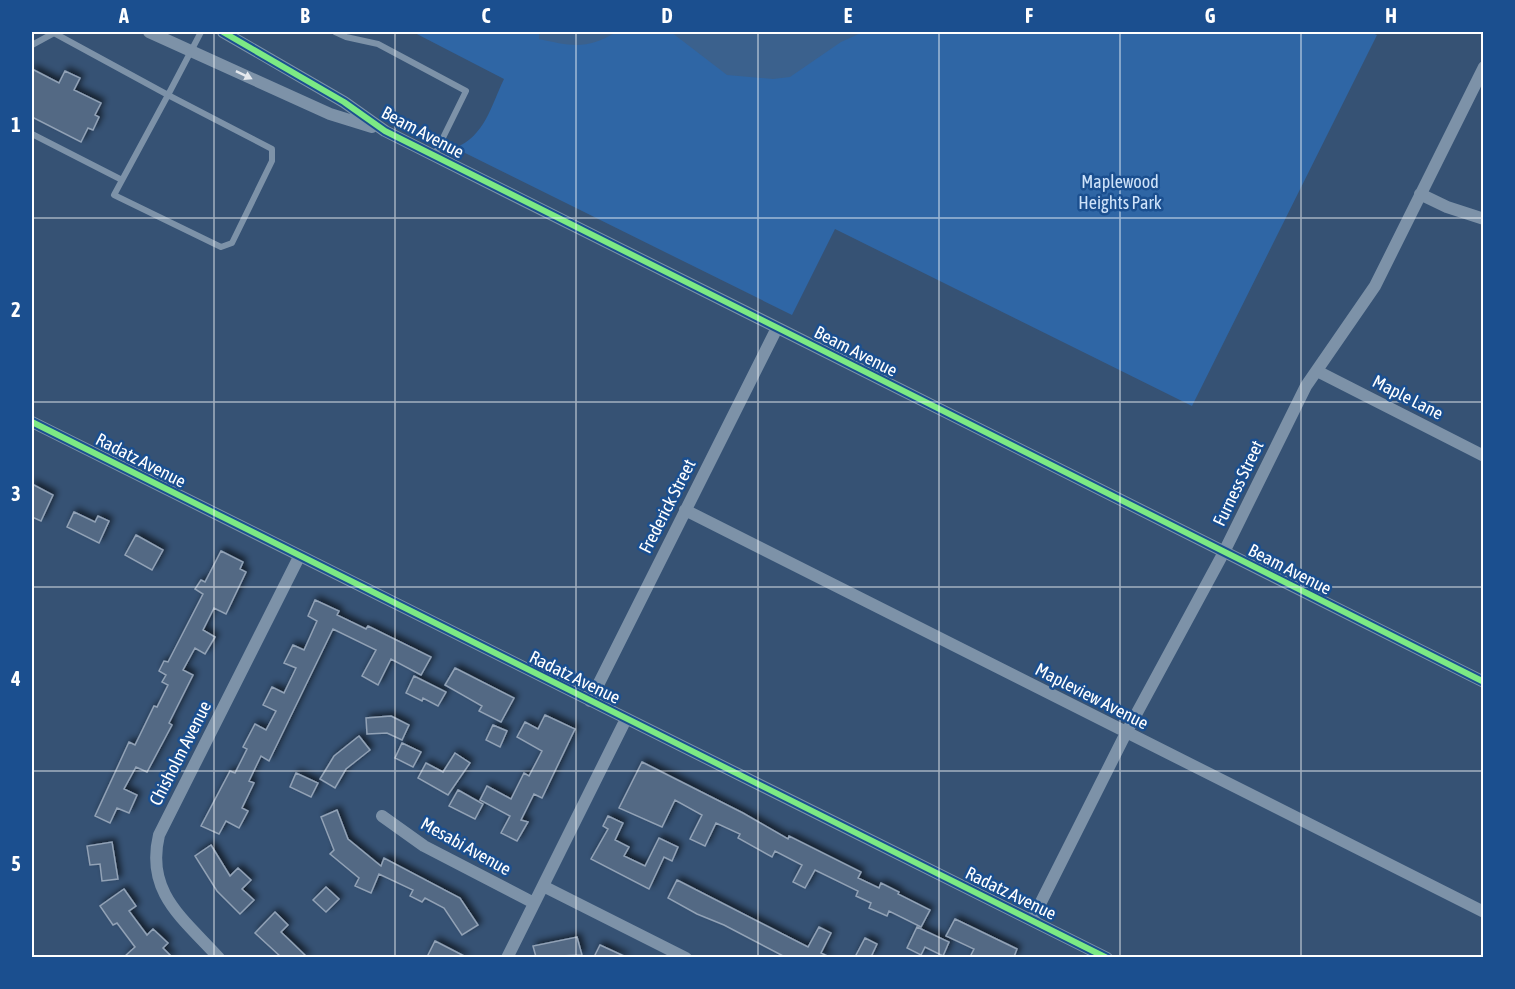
<svg xmlns="http://www.w3.org/2000/svg" width="1515" height="989" viewBox="0 0 1515 989" font-family="'Asap Condensed',sans-serif">
  <style>
    .green { fill: #2f66a5 }
    .water { fill: #3b618d }
    .building { fill: #526984; stroke: #92a2b6; stroke-width: 1.5; filter: url(#shadow) }
    .lines { fill: none; stroke-linecap: round; stroke-linejoin: round }
    .service { stroke: #7d92a8; stroke-width: 6 }
    .minor { stroke: #7d92a8; stroke-width: 12 }
    .cycleway-casing { stroke: #1b4f8f; stroke-width: 10 }
    .cycleway { stroke: #7ce984; stroke-width: 6 }
    .oneway { fill: #e5e9ee }
    .grid { fill: none; stroke: #fff; stroke-width: 1.5; stroke-opacity: 0.55 }
    .labels { text-anchor: middle; dominant-baseline: central; stroke-width: 5; stroke-linejoin: round; paint-order: stroke }
    .street-label { font-size: 18px; fill: #fff; stroke: #1b4f8f }
    .park-label { font-size: 18px; fill: #cfe3fa; stroke: #1b4f8f }
    .neatline { fill: none; stroke: #fff; stroke-width: 2 }
    .grid-label { font-size: 20px; text-anchor: middle; font-weight: bold; fill: #fff }
  </style>
  <defs>
    <filter id="shadow"><feDropShadow dx="3.5" dy="-3.5" stdDeviation="3" flood-color="#0009"/></filter>
  </defs>
  <rect width="100%" height="100%" fill="#365274"/>
  <path class="green" d="M413,32H1370L1377,35L1192,406L835,229L792,315L455,148C485,136 491,106 504,79Z"/>
  <path class="water" d="M539,32H616C588,50 570,46 539,39Z
    M671,32H863L841,42L790,77L773,79L727,75Z"/>
  <path class="building" d="M32,69L59,83L65,71L80,78L74,90L101,103L95,115L99,117L93,130L88,128L81,142L32,117Z
    M32,484L53,495L41,521L32,517Z
    M74,512L95,522L98,516L109,521L99,543L67,527Z
    M136,535L163,550L152,570L125,555Z
    M221,551L243,562L240,569L246,572L226,614L214,608L203,630L215,637L205,654L195,648L183,670L193,675L169,723L172,725L147,772L136,767L124,789L137,795L129,813L117,808L110,823L95,816L129,742L135,745L154,706L157,707L168,685L162,682L166,675L159,671L164,661L168,662L203,594L195,589L201,580L205,582Z
    M315,600L339,611L337,615L366,629L368,626L431,657L421,675L391,659L378,685L362,676L376,650L333,629L269,761L261,756L249,781L254,783L242,808L248,811L239,828L226,821L219,834L201,826L230,771L235,773L247,749L243,747L255,724L266,730L276,711L263,705L272,687L284,693L296,668L284,663L293,645L304,650L317,621L308,616Z
    M455,668L514,698L501,722L479,711L482,706L445,685Z
    M414,676L446,692L438,706L423,698L422,701L406,693Z
    M545,715L575,729L542,798L534,794L521,820L528,822L517,841L501,833L510,816L480,800L487,786L511,799L524,773L529,776L542,751L517,737L525,722L538,729Z
    M391,716L409,725L402,740L387,733L367,734L366,718Z
    M493,725L507,731L500,747L486,740Z
    M359,736L370,750L346,769L335,788L320,779L334,756Z
    M402,743L421,752L413,767L395,758Z
    M455,753L470,763L448,795L418,778L426,763L443,772Z
    M642,762L743,813L788,839L789,836L861,872L858,878L879,888L881,883L899,892L898,894L930,910L921,927L889,911L887,916L869,908L871,903L856,896L858,891L815,870L805,888L793,882L802,865L775,851L772,857L738,838L740,834L716,823L705,846L690,839L702,815L675,800L662,827L619,808Z
    M296,773L318,783L311,797L290,787Z
    M458,790L483,804L475,819L449,806Z
    M337,810L348,839L381,866L384,858L460,898L478,925L462,935L444,908L425,898L422,902L410,896L413,890L379,874L371,893L355,886L359,878L330,854L334,850L321,817Z
    M608,816L623,823L615,840L629,847L624,856L645,866L659,838L678,847L672,861L664,857L649,889L591,859L608,829L603,826Z
    M112,842L118,879L102,881L100,864L90,865L87,846Z
    M211,845L230,876L238,868L251,880L242,889L254,900L240,914L217,891L195,856Z
    M677,880L808,947L819,927L831,933L821,953L829,957H785L724,925L697,914L668,898Z
    M326,887L339,899L326,912L313,900Z
    M124,889L136,906L129,911L147,935L153,929L168,943L163,948L172,957H124L135,947L117,923L113,925L100,906Z
    M275,912L288,925L281,932L307,957H281L255,933Z
    M955,919L1017,949L1014,957H970L974,949L946,936Z
    M917,927L949,942L943,956L925,947L921,955L907,948Z
    M577,937L582,955L536,957L533,946Z
    M865,938L877,944L871,957H855Z
    M435,941L466,957H427Z
    M600,945L626,957H594Z"/>
  <g class="lines">
    <path class="service" d="M335,32L346,37L378,44L466,91L434,156
      M32,45L54,33L168,95L201,32
      M168,95L272,149V161L232,243L221,247L114,195Z
      M32,134L122,180"/>
    <path class="minor" d="M149,32L330,114L372,127
      M223,32L344,102L385,131L1484,682
      M1420,194L1447,207L1484,219
      M1317,371L1484,456
      M32,422L1107,958
      M685,510L1484,912
      M590,701L777,328
      M382,816L424,846L534,903
      M543,886L686,958
      M1032,920L1126,733L1224,552L1306,386L1375,286L1484,67
      M219,958C184,919 145,893 159,835L299,557
      M507,958L626,719"/>
    <defs>
      <path id="cycleway" d="M223,32L344,102L385,131L1484,682
        M32,422L1107,958"/>
    </defs>
    <use href="#cycleway" class="cycleway-casing"/>
    <use href="#cycleway" class="cycleway"/>
  </g>
  <defs><path id="oneway-solid" d="M-6-.8H1V-3.2L6.5 0L1 3.2V.8H-6Z" transform="scale(1.5)"/></defs>
  <use class="oneway" href="#oneway-solid" transform="translate(244 75) rotate(26)"/>
  <path class="grid" d="M214,32V958M395,32V958M576,32V958M758,32V958M939,32V958M1120,32V958M1301,32V958M32,218H1484M32,402H1484M32,587H1484M32,771H1484"/>
  <g class="labels">
    <g class="street-label">
      <text transform="translate(423 132) rotate(28)">Beam Avenue</text>
      <text transform="translate(856 351) rotate(27)">Beam Avenue</text>
      <text transform="translate(1408 397) rotate(27)">Maple Lane</text>
      <text transform="translate(141 460) rotate(27)">Radatz Avenue</text>
      <text transform="translate(1238 483) rotate(-64)">Furness Street</text>
      <text transform="translate(667 506) rotate(-63)">Frederick Street</text>
      <text transform="translate(1290 569) rotate(27)">Beam Avenue</text>
      <text transform="translate(575 677) rotate(26)">Radatz Avenue</text>
      <text transform="translate(1092 696) rotate(27)">Mapleview Avenue</text>
      <text transform="translate(180 753) rotate(-63)">Chisholm Avenue</text>
      <text transform="translate(466 846) rotate(29)">Mesabi Avenue</text>
      <text transform="translate(1011 893) rotate(26)">Radatz Avenue</text>
    </g>
    <g class="park-label">
      <text x="1120" y="181">Maplewood<tspan x="1120" dy="21">Heights Park</tspan></text>
    </g>
  </g>
  <rect width="1515" height="989" fill="none" stroke="#1b4f8f" stroke-width="66"/>
  <rect x="33" y="33" width="1449" height="923" class="neatline"/>
  <g class="grid-label">
    <text x="124" y="23">A</text>
    <text x="305" y="23">B</text>
    <text x="486" y="23">C</text>
    <text x="667" y="23">D</text>
    <text x="848" y="23">E</text>
    <text x="1029" y="23">F</text>
    <text x="1210" y="23">G</text>
    <text x="1391" y="23">H</text>
    <text x="16" y="132">1</text>
    <text x="16" y="317">2</text>
    <text x="16" y="501">3</text>
    <text x="16" y="686">4</text>
    <text x="16" y="871">5</text>
  </g>
</svg>
